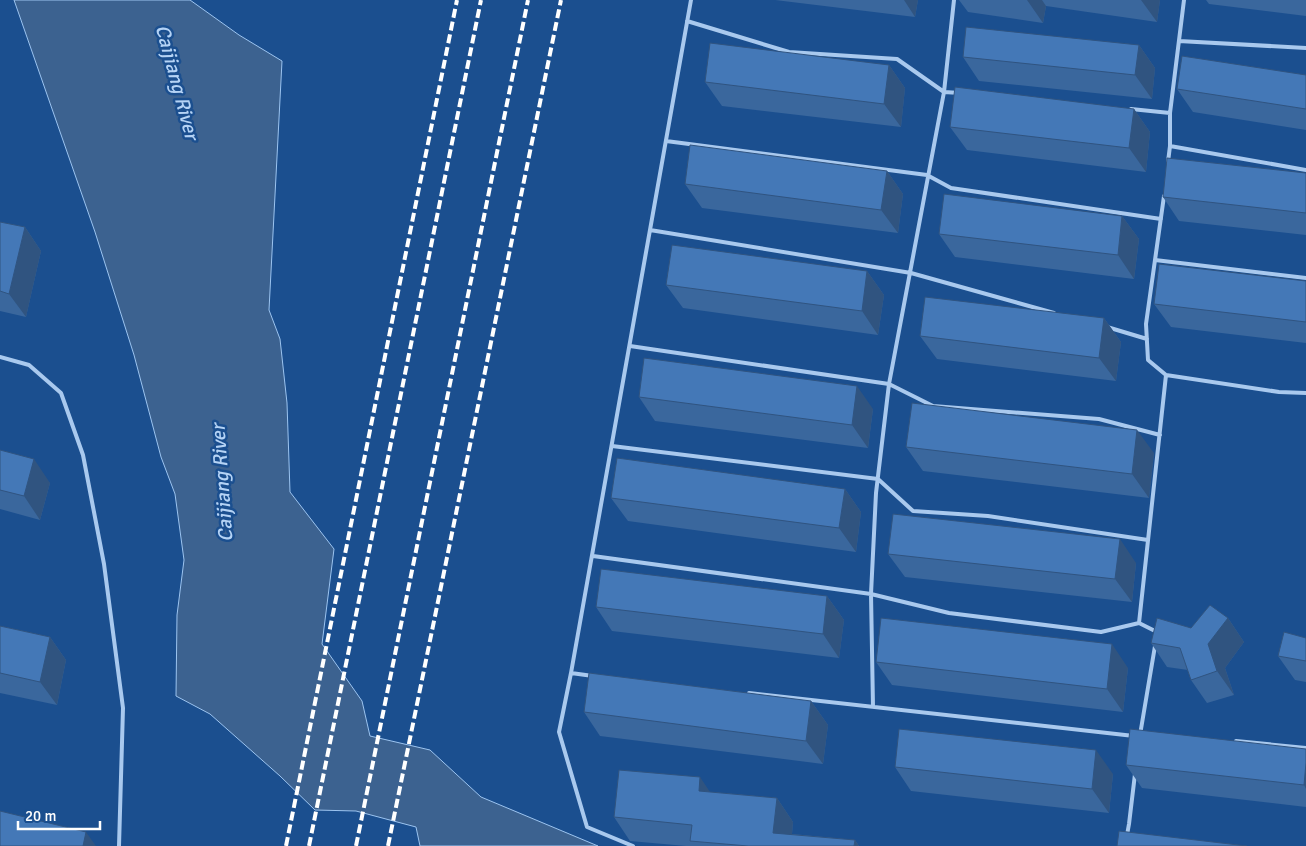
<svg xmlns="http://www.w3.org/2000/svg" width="1306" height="846" viewBox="0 0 1306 846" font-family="Signika,sans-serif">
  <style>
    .water { fill: #3c6290; stroke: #9cc4f0 }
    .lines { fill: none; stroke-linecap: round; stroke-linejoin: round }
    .service { stroke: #a9c9ee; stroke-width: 4 }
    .rail { stroke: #fff; stroke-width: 4; stroke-dasharray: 9 4; stroke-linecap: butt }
    .wall { fill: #3a679d }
    .shaded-wall { fill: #305480 }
    .building { fill: #4478b7; stroke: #305480 }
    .labels { text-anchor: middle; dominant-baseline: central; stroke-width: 5; stroke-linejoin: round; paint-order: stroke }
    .water-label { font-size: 20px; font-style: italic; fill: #b5d3f5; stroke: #1b4f8f }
  </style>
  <rect width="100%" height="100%" fill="#1b4f8f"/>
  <path class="water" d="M14,0H190L239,35L282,61L269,310L280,339L287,403L290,492L334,549L322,644L362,701L370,736L430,750L481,797L598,846H420L416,827L356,811L315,810L280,776L210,714L176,696L177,615L184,560L175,494L161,457L134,355L95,232Z"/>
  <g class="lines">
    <path class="service" d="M687,21L789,52L897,59L944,92L960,93
      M1179,41L1306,48
      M1131,109L1170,113
      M666,141L927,175L951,188L1161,219
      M1170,146L1306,170
      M1168,162L1170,146V113L1184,0
      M650,230L911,273L1054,313
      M1155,260L1306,278
      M1107,327L1147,339
      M630,346L889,384L933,406L1099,419L1160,435
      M0,357L29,365L61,393L83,455L104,564L123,708L119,846
      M1166,375L1279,392L1306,393
      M612,446L878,479L913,511L988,516L1148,540
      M593,556L871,594L949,613L1101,632L1139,623
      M1157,632L1139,623L1166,375L1148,360L1146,324L1164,196
      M571,673L559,732L587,827L633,846
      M593,676L571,673L691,0
      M749,693L1134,736
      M873,707L871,594L876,493L889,384L944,92L954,0
      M1140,735L1155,646
      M1236,741L1306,748
      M1125,846L1129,824L1135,774"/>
    <path class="rail" d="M286,846L457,0
      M309,846L481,0
      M356,846L528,0
      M388,846L561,0"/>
  </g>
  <path class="wall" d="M775,0H918L915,17Z
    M959,0H1160L1157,22L1046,6L1043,23L968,12Z
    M1206,0H1306V16L1209,4Z
    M1139,45L1155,68L1152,99L979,81L963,57Z
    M889,65L905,88L901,127L722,106L705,82Z
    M1306,75V130L1193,112L1177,89Z
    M1134,109L1150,132L1146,172L967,150L950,127Z
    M887,171L903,194L898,233L702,208L685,184Z
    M1306,173V235L1179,221L1163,197Z
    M1122,216L1139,239L1134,279L955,257L939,234Z
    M0,222L25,227L41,251L26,317L0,311Z
    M867,271L884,295L878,335L683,308L666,285Z
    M1306,281V343L1171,327L1154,304Z
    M1104,318L1121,342L1116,381L937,359L920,336Z
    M639,397L873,409L868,448L655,421Z
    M906,447L1154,453L1149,498L923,471Z
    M0,450L50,483L40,520L0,509Z
    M845,489L861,512L856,552L628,521L611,498Z
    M888,554L1136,563L1132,602L905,577Z
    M827,596L844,620L839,658L612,631L596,607Z
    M1228,618L1244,642L1225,668L1234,695L1207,703L1191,680L1188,670L1167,667L1151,643L1191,628Z
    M0,626L50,637L66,660L57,705L0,693Z
    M1306,638V682L1295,680L1278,656Z
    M876,662L1128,668L1123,712L892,685Z
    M811,701L828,725L823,764L600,736L584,712Z
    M1306,749V807L1142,788L1126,765Z
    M895,767L1113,774L1109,813L911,791Z
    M710,792L777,798L793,822L792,834L855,840L859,846H686L630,841L614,817Z"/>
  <path class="shaded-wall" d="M904,0H918L915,17Z
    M1027,0H1042L1046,6L1043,23Z
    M1141,0H1160L1157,22Z
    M1139,45L1155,68L1152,99L1135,75Z
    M889,65L905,88L901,127L884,104Z
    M1134,109L1150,132L1146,172L1129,148Z
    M887,171L903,194L898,233L881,210Z
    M1122,216L1139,239L1134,279L1118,255Z
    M25,227L41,251L26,317L9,294Z
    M867,271L884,295L878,335L862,311Z
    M1104,318L1121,342L1116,381L1099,358Z
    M857,386L873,409L868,448L852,425Z
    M1137,430L1154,453L1149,498L1132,474Z
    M34,459L50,483L40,520L24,496Z
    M845,489L861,512L856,552L839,528Z
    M1120,539L1136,563L1132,602L1115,579Z
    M827,596L844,620L839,658L823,634Z
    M1228,618L1244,642L1225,668L1234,695L1217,671L1208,644Z
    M50,637L66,660L57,705L40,682Z
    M1112,644L1128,668L1123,712L1107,689Z
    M811,701L828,725L823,764L806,741Z
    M1096,750L1113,774L1109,813L1092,789Z
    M1306,763V789L1304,785Z
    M700,777L716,801L699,791Z
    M777,798L793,822L791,846L773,833Z
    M86,832L96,846H83Z
    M855,840L859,846H854Z"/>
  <path class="building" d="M966,27L1139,45L1135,75L963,57Z
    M710,43L889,65L884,104L705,82Z
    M1182,56L1306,75V109L1177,89Z
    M955,87L1134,109L1129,148L950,127Z
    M690,145L887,171L881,210L685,184Z
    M1167,158L1306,173V213L1163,197Z
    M944,194L1122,216L1118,255L939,234Z
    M0,222L25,227L9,294L0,291Z
    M672,245L867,271L862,311L666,285Z
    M1159,264L1306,281V322L1154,304Z
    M925,297L1104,318L1099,358L920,336Z
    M644,358L857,386L852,425L639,397Z
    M912,403L1137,430L1132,474L906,447Z
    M0,450L34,459L24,496L0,490Z
    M617,458L845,489L839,528L611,498Z
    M893,514L1120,539L1115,579L888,554Z
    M601,569L827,596L823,634L596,607Z
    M1210,605L1228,618L1208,644L1217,671L1191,680L1180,648L1151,643L1157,618L1191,628Z
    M881,618L1112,644L1107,689L876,662Z
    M0,626L50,637L40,682L0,673Z
    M1284,632L1306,638V661L1278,656Z
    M589,673L811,701L806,741L584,712Z
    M899,729L1096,750L1092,789L895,767Z
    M1130,729L1306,749V763L1304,785L1126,765Z
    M619,770L700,777L699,791L777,798L773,833L855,840L854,846H748L690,841L692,825L614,817Z
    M0,811L86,832L83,846H0Z
    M1119,831L1247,846H1117Z"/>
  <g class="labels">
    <g class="water-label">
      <text transform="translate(177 82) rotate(75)">Caijiang River</text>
      <text transform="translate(222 483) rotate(-94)">Caijiang River</text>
    </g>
  </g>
  <path d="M18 821v8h82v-8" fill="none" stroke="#ffffff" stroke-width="2.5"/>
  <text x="25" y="821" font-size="15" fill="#ffffff" stroke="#1b4f8f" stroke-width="4" paint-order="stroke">20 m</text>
</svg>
